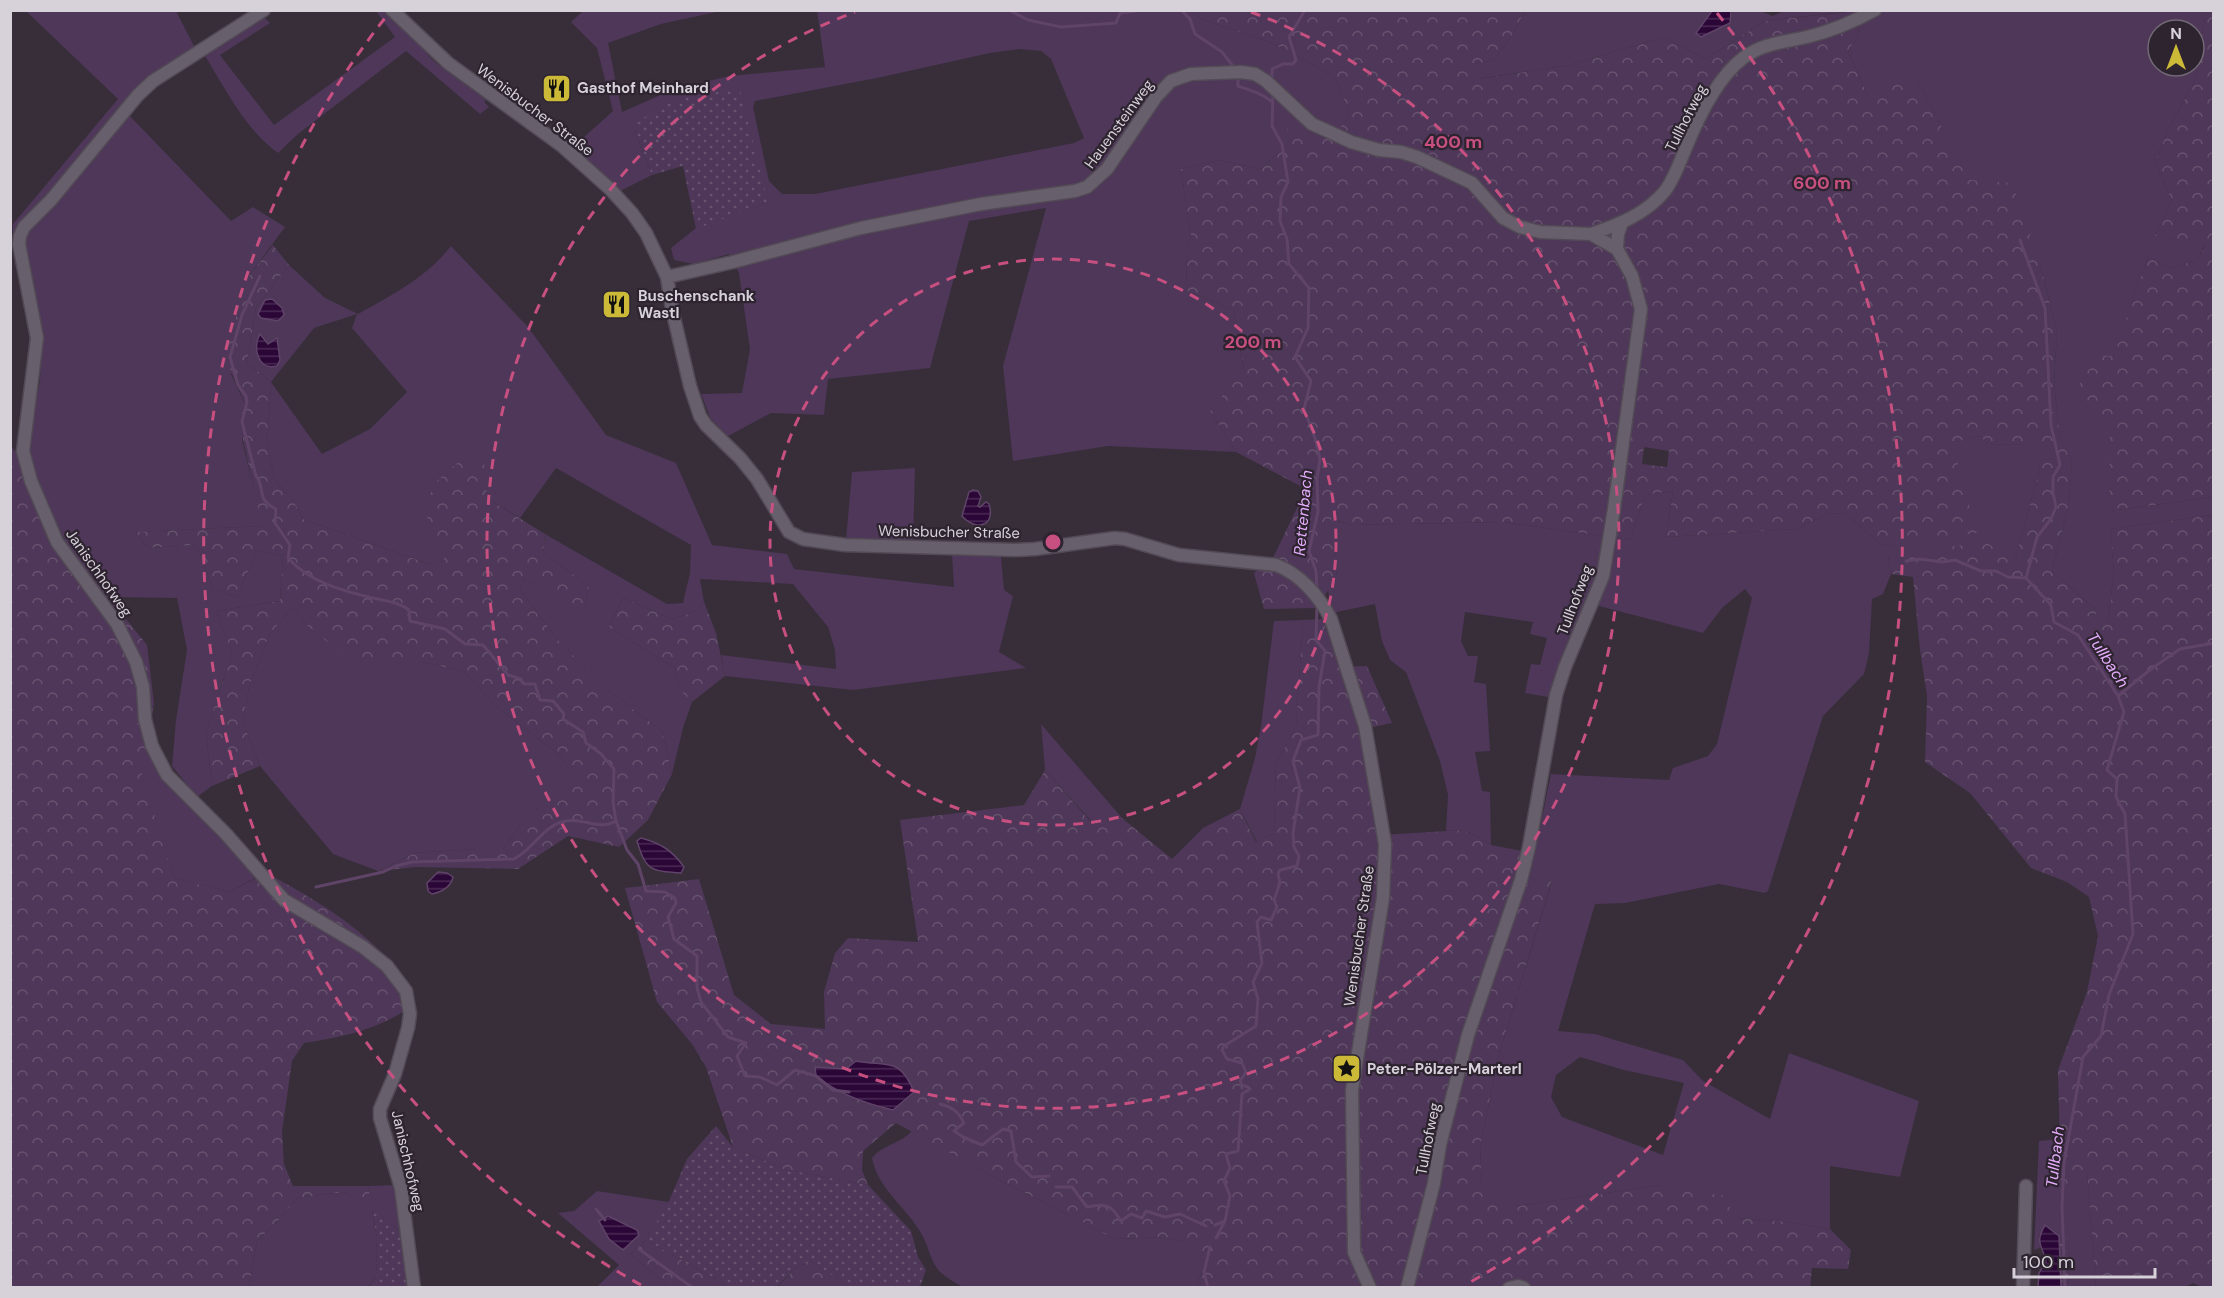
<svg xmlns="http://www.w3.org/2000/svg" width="2224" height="1298" viewBox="0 0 2224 1298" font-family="'DM Sans',sans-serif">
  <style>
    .grass { fill: #4e3758; fill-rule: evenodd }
    .forest { fill: url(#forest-crowns); fill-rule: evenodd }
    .garden { fill: url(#garden-dots) }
    .water { fill: url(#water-rules); stroke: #5f4468; stroke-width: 1.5 }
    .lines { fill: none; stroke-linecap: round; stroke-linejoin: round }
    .stream { stroke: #5f4468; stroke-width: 3 }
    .minor-casing { stroke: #524a55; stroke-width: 15 }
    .minor { stroke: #685f6d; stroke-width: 12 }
    .ring { fill: none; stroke: #c85081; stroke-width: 3; stroke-dasharray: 10 8 }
    .labels { text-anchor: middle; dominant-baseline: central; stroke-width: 4.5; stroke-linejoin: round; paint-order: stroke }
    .poi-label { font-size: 15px; font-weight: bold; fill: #d7d1d9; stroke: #2d2430; text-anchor: start }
    .street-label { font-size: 15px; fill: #d7d1d9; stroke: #2d2430 }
    .water-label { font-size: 16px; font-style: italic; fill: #e5adfc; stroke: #2d2430 }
    .centre { fill: #c85081; stroke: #2d2430; stroke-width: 3 }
    .ring-label { font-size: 18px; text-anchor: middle; font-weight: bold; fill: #c85081; stroke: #2d2430; stroke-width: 4.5; stroke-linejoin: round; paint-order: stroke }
  </style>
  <defs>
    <pattern id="forest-crowns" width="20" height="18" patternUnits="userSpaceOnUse" patternTransform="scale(1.5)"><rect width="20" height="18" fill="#4e3758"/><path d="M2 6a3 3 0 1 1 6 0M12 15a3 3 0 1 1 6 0" fill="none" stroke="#67536f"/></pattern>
    <pattern id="garden-dots" width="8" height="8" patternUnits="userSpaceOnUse" patternTransform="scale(1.5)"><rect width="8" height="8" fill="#4e3758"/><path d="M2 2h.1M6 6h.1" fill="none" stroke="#67536f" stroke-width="1.8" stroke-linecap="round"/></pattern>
    <pattern id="water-rules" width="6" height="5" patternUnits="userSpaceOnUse" patternTransform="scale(1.5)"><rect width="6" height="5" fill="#2b0738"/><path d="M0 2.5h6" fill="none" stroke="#492a54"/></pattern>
  </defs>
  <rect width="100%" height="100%" fill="#372e3a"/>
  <path class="grass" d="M817,10L1193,11L1201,19L1270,42L1335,77L1350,115L1332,139L1283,148L1261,169L1219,160L1181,169L1191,236L1186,251L1187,291L1233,309L1244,370L1210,411L1236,452L1108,446L1013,461L1003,366L1046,208L969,221L930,368L828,379L824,415L771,413L728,436L711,419L701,394L742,393L750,349L739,273L734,263H731L729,254L693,264L674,260L671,248L696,228L768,202L633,125L652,175L620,191L573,147L613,111L597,48L571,22L583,11H721L661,24L608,43L622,112L672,90L729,76L825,67ZM1019,49L1041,51L1051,59L1084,138L1074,143L815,194H782L769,181L753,107L755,101L877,78L990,53Z
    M26,11H176L196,50L260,13L270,23L220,55L274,125L395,37L376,11H400L428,55L436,63L486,100L484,102L489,107L480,114L406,51L298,134L278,153C245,129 226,90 205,56L154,82L127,113L231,221L253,207L285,227L249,276L231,374L244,402L242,440L263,526L136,532L147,548L197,545L213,589L236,597L258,550L283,556L280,601L216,611L232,654L206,731L212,786L197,797L172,766L176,720L187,650L177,598L109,597L71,551L29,469L26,446L40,381L42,334L23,239L13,238V224L118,99Z
    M1525,11H1712L1697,32C1723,17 1742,0 1772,16L1784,11H1852L1765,21L1706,59L1664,37L1570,65L1477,79L1475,64L1494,60L1512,35Z
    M1857,11H2206L2195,81L2170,126L2155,161L2172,201L2155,236L2205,244L2198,260L2169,268L2148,257L2113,357L2109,511L2213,497V515L2110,529L2114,571L2108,623L2096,625V610L2052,571L2069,503L2072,461L2060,439L2054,383L2057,332L2040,263L1970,181L1918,82L1869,98L1848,51L1859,35ZM2158,30H2194V66H2158Z
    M451,246L528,327L606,435L676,463L712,545L787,554L794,569L954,587L952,554L1001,557L1004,590L1013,596L999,652L1026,668L853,690L725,676L721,655L836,669L835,650L828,627L793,584L700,579L704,602L694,612L672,619L623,598L609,627L675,668L680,689L692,702L683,728L672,774L662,731L608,690L559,641L520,590L524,578L584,611L589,586L543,553L545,534L667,604L683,603L690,573L691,545L556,468L520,518L487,498L445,561L429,564L303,519L294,502L275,480L267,446L271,382L247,363L256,307L289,265L325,298L358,314C392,295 427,277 451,246ZM357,314L352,328L407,392L370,429L322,454L271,382L314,328Z
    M1980,436L1988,444L2041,445L2039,472L2015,560L1888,555L1891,574L1883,594L1872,599L1869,653L1864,674L1823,716L1768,891L1765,893L1719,884L1625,903L1595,904L1558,1031L1595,1034L1683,1060L1703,1081L1770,1119L1789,1053L1919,1101L1900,1177L1830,1166V1229L1780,1221L1735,1218L1661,1185L1517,1206L1482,1186L1480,1148L1498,1058L1552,881L1517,877L1522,851L1535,852L1551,774L1669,780L1673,768L1708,756L1717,744L1752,598L1745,589L1722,608L1703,633L1595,605L1559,699L1525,693L1531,664L1540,665L1547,638L1530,634L1533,622L1465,612L1461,641L1468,656H1478L1474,682L1486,684L1490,751L1475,752L1482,791L1490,792L1491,845L1464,830L1446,831L1448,795L1440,761L1406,672L1390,660L1382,641L1375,604L1332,613L1328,590L1337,578L1330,519L1353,525L1504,522L1630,540L1645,495L1673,491L1666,537L1796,529L1827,514L1845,513L1883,546L1976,532L1951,443ZM1580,1057L1624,1070L1684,1083L1663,1155L1562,1117L1551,1097L1556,1075Z
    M915,468L913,542L846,540L852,472Z
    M293,607L307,625L421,662L463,671L496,706L561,756L578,787L543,803L519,827L503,849H478L415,853L378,871L333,854L260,766L243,721L249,687L269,635Z
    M1303,620L1296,726L1276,764L1274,833L1257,842L1240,809L1255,758L1261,726L1274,621Z
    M1041,724L1122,818L1093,823L1045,770Z
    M148,744L166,782L257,877L229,892L174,878L138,765Z
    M912,1131L988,1174L1115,1239L1163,1237L1198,1245L1203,1269L1196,1287H963C955,1283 947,1278 940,1272C930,1261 929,1247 922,1235C907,1207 878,1190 872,1158C882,1145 900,1144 912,1131Z
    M2060,1139L2062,1192L2087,1171L2096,1287H2069L2064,1236H2059L2045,1225L2039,1235L2040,1248L2034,1250L2039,1141Z
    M397,1185L406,1235L372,1210L377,1238L376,1277L368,1287L249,1288L257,1241L277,1222L297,1198L344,1192L371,1208L368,1186Z
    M597,1191L669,1202L646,1240L631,1254L669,1287H597L619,1265L558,1213L574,1211Z"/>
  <path class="forest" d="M1193,11H1525L1512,35L1494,60L1476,64L1478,79L1570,65L1664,37L1706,59L1765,21L1857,11L1859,35L1848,51L1869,98L1886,85L1918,82L1970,180L2012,183L2040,263L2057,332L2054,383L2060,439L2072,461L2069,503L2052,571L2096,610V624L2108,623L2114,571L2110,529L2213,515V1287H2202L2193,1283L2184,1288L2096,1287L2087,1172L2061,1193L2058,1070L2087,992L2098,936L2089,897L2067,882L2031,868L1970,793L1925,762L1927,696L1920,650L1913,577L1891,574L1888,555L1985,542L2015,560L2039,472L2040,445L1988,444L1980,436L1952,443L1977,533L1883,546L1845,513L1827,514L1796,529L1666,537L1673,491L1645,495L1630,540L1504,522L1353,525L1331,519L1337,578L1316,608L1264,609L1254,573L1272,560L1306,489L1236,452L1210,411L1244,369L1233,309L1187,291L1186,251L1191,236L1181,169L1219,160L1261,169L1283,148L1288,126L1332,138L1350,115L1335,77L1270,42L1201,19ZM1644,447L1669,451L1667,467L1642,464Z
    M2206,11H2214L2213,497L2109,511L2110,431L2082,412L2080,383L2087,355L2113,356L2148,257L2169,268L2198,260L2205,245L2155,236L2172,201L2155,161L2170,126L2195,81Z
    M273,245L289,265L256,307L247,363L271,382L267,446L275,480L294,502L303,519L429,564L445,561L425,512L434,484L463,458L484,463L487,498L545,534L543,553L589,586L584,612L524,578L520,590L559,641L608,690L662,731L672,774L648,820L619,847L568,836L518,869L416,867L378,871L415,853L478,849H503L519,827L543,803L577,786L561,756L496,706L463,671L421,662L343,655L307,625L293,607L269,635L249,687L243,721L260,766L212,786L206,731L232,654L216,611L280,601L283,556L258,550L236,597L213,589L197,545L147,548L136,532L262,526L238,417L244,401L224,356L249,276Z
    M10,445L29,469L71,551L147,645L154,703L148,744L139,765L174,878L229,892L266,873C312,897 360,926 394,966C403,976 408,992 414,1003C387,1028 339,1038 304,1043L292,1061L282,1132L284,1164L293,1186H368L372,1209L344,1192L297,1198L277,1222L257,1241L249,1287H11Z
    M623,598L672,619L694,612L704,602L716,633L725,676L692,702L680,690L675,668L609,627Z
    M1323,619L1339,667L1367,666L1392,723L1358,730L1373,790L1381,835L1464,830L1491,845L1522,851L1517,877L1552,880L1498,1058L1480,1148L1482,1186L1518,1206L1661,1185L1724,1196L1735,1218L1780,1221L1830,1229L1851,1250L1848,1269L1812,1268L1810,1288L1196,1287L1203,1269L1197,1245L1163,1237L1115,1239L988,1174L896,1123L863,1151L862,1170L868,1185L783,1169L733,1147L706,1067L692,1044L657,1002L625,888L699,879L734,995L771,1024L825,1029L824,992L835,953L848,938L918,942L900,820L1024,805L1045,770L1092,823L1122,818L1172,859L1203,828L1240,809L1256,842L1274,833L1276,764L1296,726L1303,620ZM856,1061L872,1064H890L872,1104L830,1087L816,1067L846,1069Z
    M646,1240L729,1287H669L631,1254Z
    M812,1262L848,1285L850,1287L777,1288L796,1267Z"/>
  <path class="garden" d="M701,90H740L768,202L696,229L683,166L652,175L633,125L662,106Z
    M716,1126L733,1147L783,1169L868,1185L911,1231L918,1257L926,1270L920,1287H850L812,1262L796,1267L777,1287H729L646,1240L669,1201L687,1159Z
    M372,1209L409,1238L414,1287L368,1288L376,1277L377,1238Z
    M2065,1235L2069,1287H2061L2059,1236Z"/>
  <path class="water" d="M1712,11H1731L1730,23L1701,37L1696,33Z
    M272,299L282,308L284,315L278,321L261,318L258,314L265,300Z
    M260,334L268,344L277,338L280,360L277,366C258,371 252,347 260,334Z
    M973,490L978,491L981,497L978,506L980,507L986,502L989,504C996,527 975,531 962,516L969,492Z
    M641,838C660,843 672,850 684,867L681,873C651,871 646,871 637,841Z
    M438,872L447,873L453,877C451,887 441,892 432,894L428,891L427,883Z
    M856,1061C886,1067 900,1056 914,1092L893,1110C867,1104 837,1093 816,1076L815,1067L846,1069Z
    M608,1216L637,1230L639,1235L623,1250L609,1239L599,1221Z
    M2045,1225L2059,1236L2061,1287H2038L2039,1273L2046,1262C2043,1245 2034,1244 2045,1225Z"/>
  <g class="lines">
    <path class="stream" d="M1009,10L1028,20L1061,27L1116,23L1120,13L1143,10
      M1181,10L1190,19L1195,34L1222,52L1233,66
      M1238,77V86C1250,90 1264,94 1273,103
      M1272,81V69L1283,64H1293L1296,60L1289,37L1305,10
      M1273,93L1272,126L1282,144L1288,182L1281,197L1280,221L1287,239L1289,264L1309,288L1308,328L1295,357L1311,381L1304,409L1315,438L1320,459L1317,479L1318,512L1309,551L1316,571L1317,591
      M2020,240L2045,308L2051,425L2060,465L2053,477V493L2056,507L2051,519L2037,537L2026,578L2051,605L2054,622L2078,635L2118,696L2124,712L2107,770L2117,779L2116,797L2125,814L2133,934L2109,995L2101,1036L2083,1057L2064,1163L2062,1207L2065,1288
      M260,276L242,315L230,357L238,385L246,396L247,402L242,422L256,476C266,488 255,499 276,509L275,523L290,545L288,558C309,582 343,591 373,598C386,601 399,602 409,610L410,621L445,629L465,644L483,645L508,675L521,679L524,684H535L540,700L553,701L564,714L563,719L583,732L586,743L600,753L614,769L613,802L616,821L627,850L638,864L646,891L665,892L675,898L676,903L668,917L674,939L697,956V988L701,1002L728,1037L746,1043L737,1056L745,1076L760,1077L777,1085L795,1070L816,1076L833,1090L849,1092
      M1906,561L1919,559L1943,562L1955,560L1981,571H1996L2008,577L2026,578
      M2118,696L2151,669L2180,649L2214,643
      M316,887L383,872L396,866L412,862L514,859C534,849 543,825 566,821C583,817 598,831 616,821
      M940,1104C952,1107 958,1111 964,1123L954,1131L963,1137L982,1145L1003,1129L1011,1131L1016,1162L1032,1177L1049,1176
      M1056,1187H1072L1087,1207C1105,1203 1111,1204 1121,1221L1131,1214L1142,1218L1146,1211L1165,1217L1180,1214L1206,1226
      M596,1209L605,1220
      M1215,1225L1225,1221
      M1216,1238L1225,1221L1230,1196L1224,1181L1230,1168L1226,1154L1238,1151L1242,1094L1250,1089L1248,1087L1242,1085L1240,1081L1246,1072L1242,1063L1227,1059L1222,1050L1224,1046L1256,1026L1258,999L1253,982L1262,963L1257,922L1261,917L1271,920L1277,907L1274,900L1280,883L1278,874L1280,870L1297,866L1299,856L1294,847L1293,833L1300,788L1293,761L1301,740L1318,735L1319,687L1325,651L1316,640L1317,606
      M639,1249L693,1288
      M1208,1288L1204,1272L1210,1247"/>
    <defs>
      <path id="minor" d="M264,10L153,81L138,95L51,200L24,227L20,236L19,244L37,338L23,451L31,481L57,542L117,624L136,662L143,687L145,719L152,746L167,775L226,834L284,900L363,947L387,966L406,991L410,1014L408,1028L395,1074L380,1109V1118L401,1188L414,1288
        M392,10L448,63L562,146L610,189L632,213L646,233L667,277L672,309L690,386L700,416L706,425L740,458L757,479L789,532L803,539L845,545L1014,550L1035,549L1115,538L1125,539L1179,555L1276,565C1300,574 1319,596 1331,619L1365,726L1385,844L1383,898L1352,1090L1354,1252L1370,1288
        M1591,234C1618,225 1646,214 1665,191C1674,179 1679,164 1685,150C1697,120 1717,78 1743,58C1763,43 1785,42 1807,37C1832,31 1853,22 1875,10
        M667,277L733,262L861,228L981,204L1075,191L1087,187L1107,169L1156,97L1171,81L1191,74L1241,72L1255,74L1266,81L1312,124L1332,133L1351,142L1379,150L1401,152L1417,157L1472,183L1503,218L1520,227L1540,232L1591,234L1617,249
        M1407,1288L1434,1183L1440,1145L1468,1035L1521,880L1529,847L1556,695L1565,667L1603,576L1614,509L1641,309L1632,276L1617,249L1618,234L1622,223
        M1509,1288L1518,1286L1524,1288
        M2023,1288L2026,1186"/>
    </defs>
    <use href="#minor" class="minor-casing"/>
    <use href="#minor" class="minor"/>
  </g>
  <g class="ring">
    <circle cx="1053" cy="542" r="283"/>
    <path d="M1251 12A566 566 0 1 1 855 12"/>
    <path d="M641 1285A849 849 0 0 1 389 13M1717 13A849 849 0 0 1 1465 1285"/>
  </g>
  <defs>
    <symbol id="restaurant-square" viewBox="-11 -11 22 22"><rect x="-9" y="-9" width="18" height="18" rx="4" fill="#cdb938" stroke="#2d2430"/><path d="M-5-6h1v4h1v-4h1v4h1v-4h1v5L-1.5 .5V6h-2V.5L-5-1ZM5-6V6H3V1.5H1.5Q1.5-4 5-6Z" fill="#111"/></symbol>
    <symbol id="sight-square" viewBox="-11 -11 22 22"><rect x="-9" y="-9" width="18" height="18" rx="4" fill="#cdb938" stroke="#2d2430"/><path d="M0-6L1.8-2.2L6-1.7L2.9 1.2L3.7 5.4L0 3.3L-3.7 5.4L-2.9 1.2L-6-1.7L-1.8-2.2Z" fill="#111"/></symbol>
  </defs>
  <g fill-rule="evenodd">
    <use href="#restaurant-square" x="540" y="72" width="33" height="33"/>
    <use href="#restaurant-square" x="600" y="288" width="33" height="33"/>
    <use href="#sight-square" x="1330" y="1052" width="33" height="33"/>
  </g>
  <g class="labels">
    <g class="poi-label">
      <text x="577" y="88">Gasthof Meinhard</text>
      <text x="638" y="296">Buschenschank<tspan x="638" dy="17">Wastl</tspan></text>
      <text x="1367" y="1069">Peter-Pölzer-Marterl</text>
    </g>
    <g class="street-label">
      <text transform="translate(535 110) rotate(37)">Wenisbucher Straße</text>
      <text transform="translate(1686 118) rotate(-63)">Tullhofweg</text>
      <text transform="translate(1119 124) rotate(-54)">Hauensteinweg</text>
      <text transform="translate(949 532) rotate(1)">Wenisbucher Straße</text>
      <text transform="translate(99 573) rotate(55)">Janischhofweg</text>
      <text transform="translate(1575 600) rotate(-69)">Tullhofweg</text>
      <text transform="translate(1359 936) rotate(-82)">Wenisbucher Straße</text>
      <text transform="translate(1428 1139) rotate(-79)">Tullhofweg</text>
      <text transform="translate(408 1161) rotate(77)">Janischhofweg</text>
    </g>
    <g class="water-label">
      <text transform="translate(1303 513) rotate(-85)">Rettenbach</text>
      <text transform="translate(2108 660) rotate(57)">Tullbach</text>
      <text transform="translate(2055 1157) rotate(-83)">Tullbach</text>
    </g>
  </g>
  <circle cx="1053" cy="542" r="9" class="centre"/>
  <g class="ring-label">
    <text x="1453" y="148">400 m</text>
    <text x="1822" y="189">600 m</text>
    <text x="1253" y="348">200 m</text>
  </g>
  <rect width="2224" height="1298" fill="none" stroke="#d7d1d9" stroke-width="24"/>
  <g transform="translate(2176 48)"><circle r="28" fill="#2d2430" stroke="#716974" stroke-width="1.5"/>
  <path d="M0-4.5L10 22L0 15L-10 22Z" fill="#cdb938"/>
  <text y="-9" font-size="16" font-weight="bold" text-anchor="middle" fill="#d7d1d9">N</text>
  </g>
  <path d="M2014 1268v9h141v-9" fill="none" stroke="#d7d1d9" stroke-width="3"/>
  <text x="2023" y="1268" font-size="18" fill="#d7d1d9" stroke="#2d2430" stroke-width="4.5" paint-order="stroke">100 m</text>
</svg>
